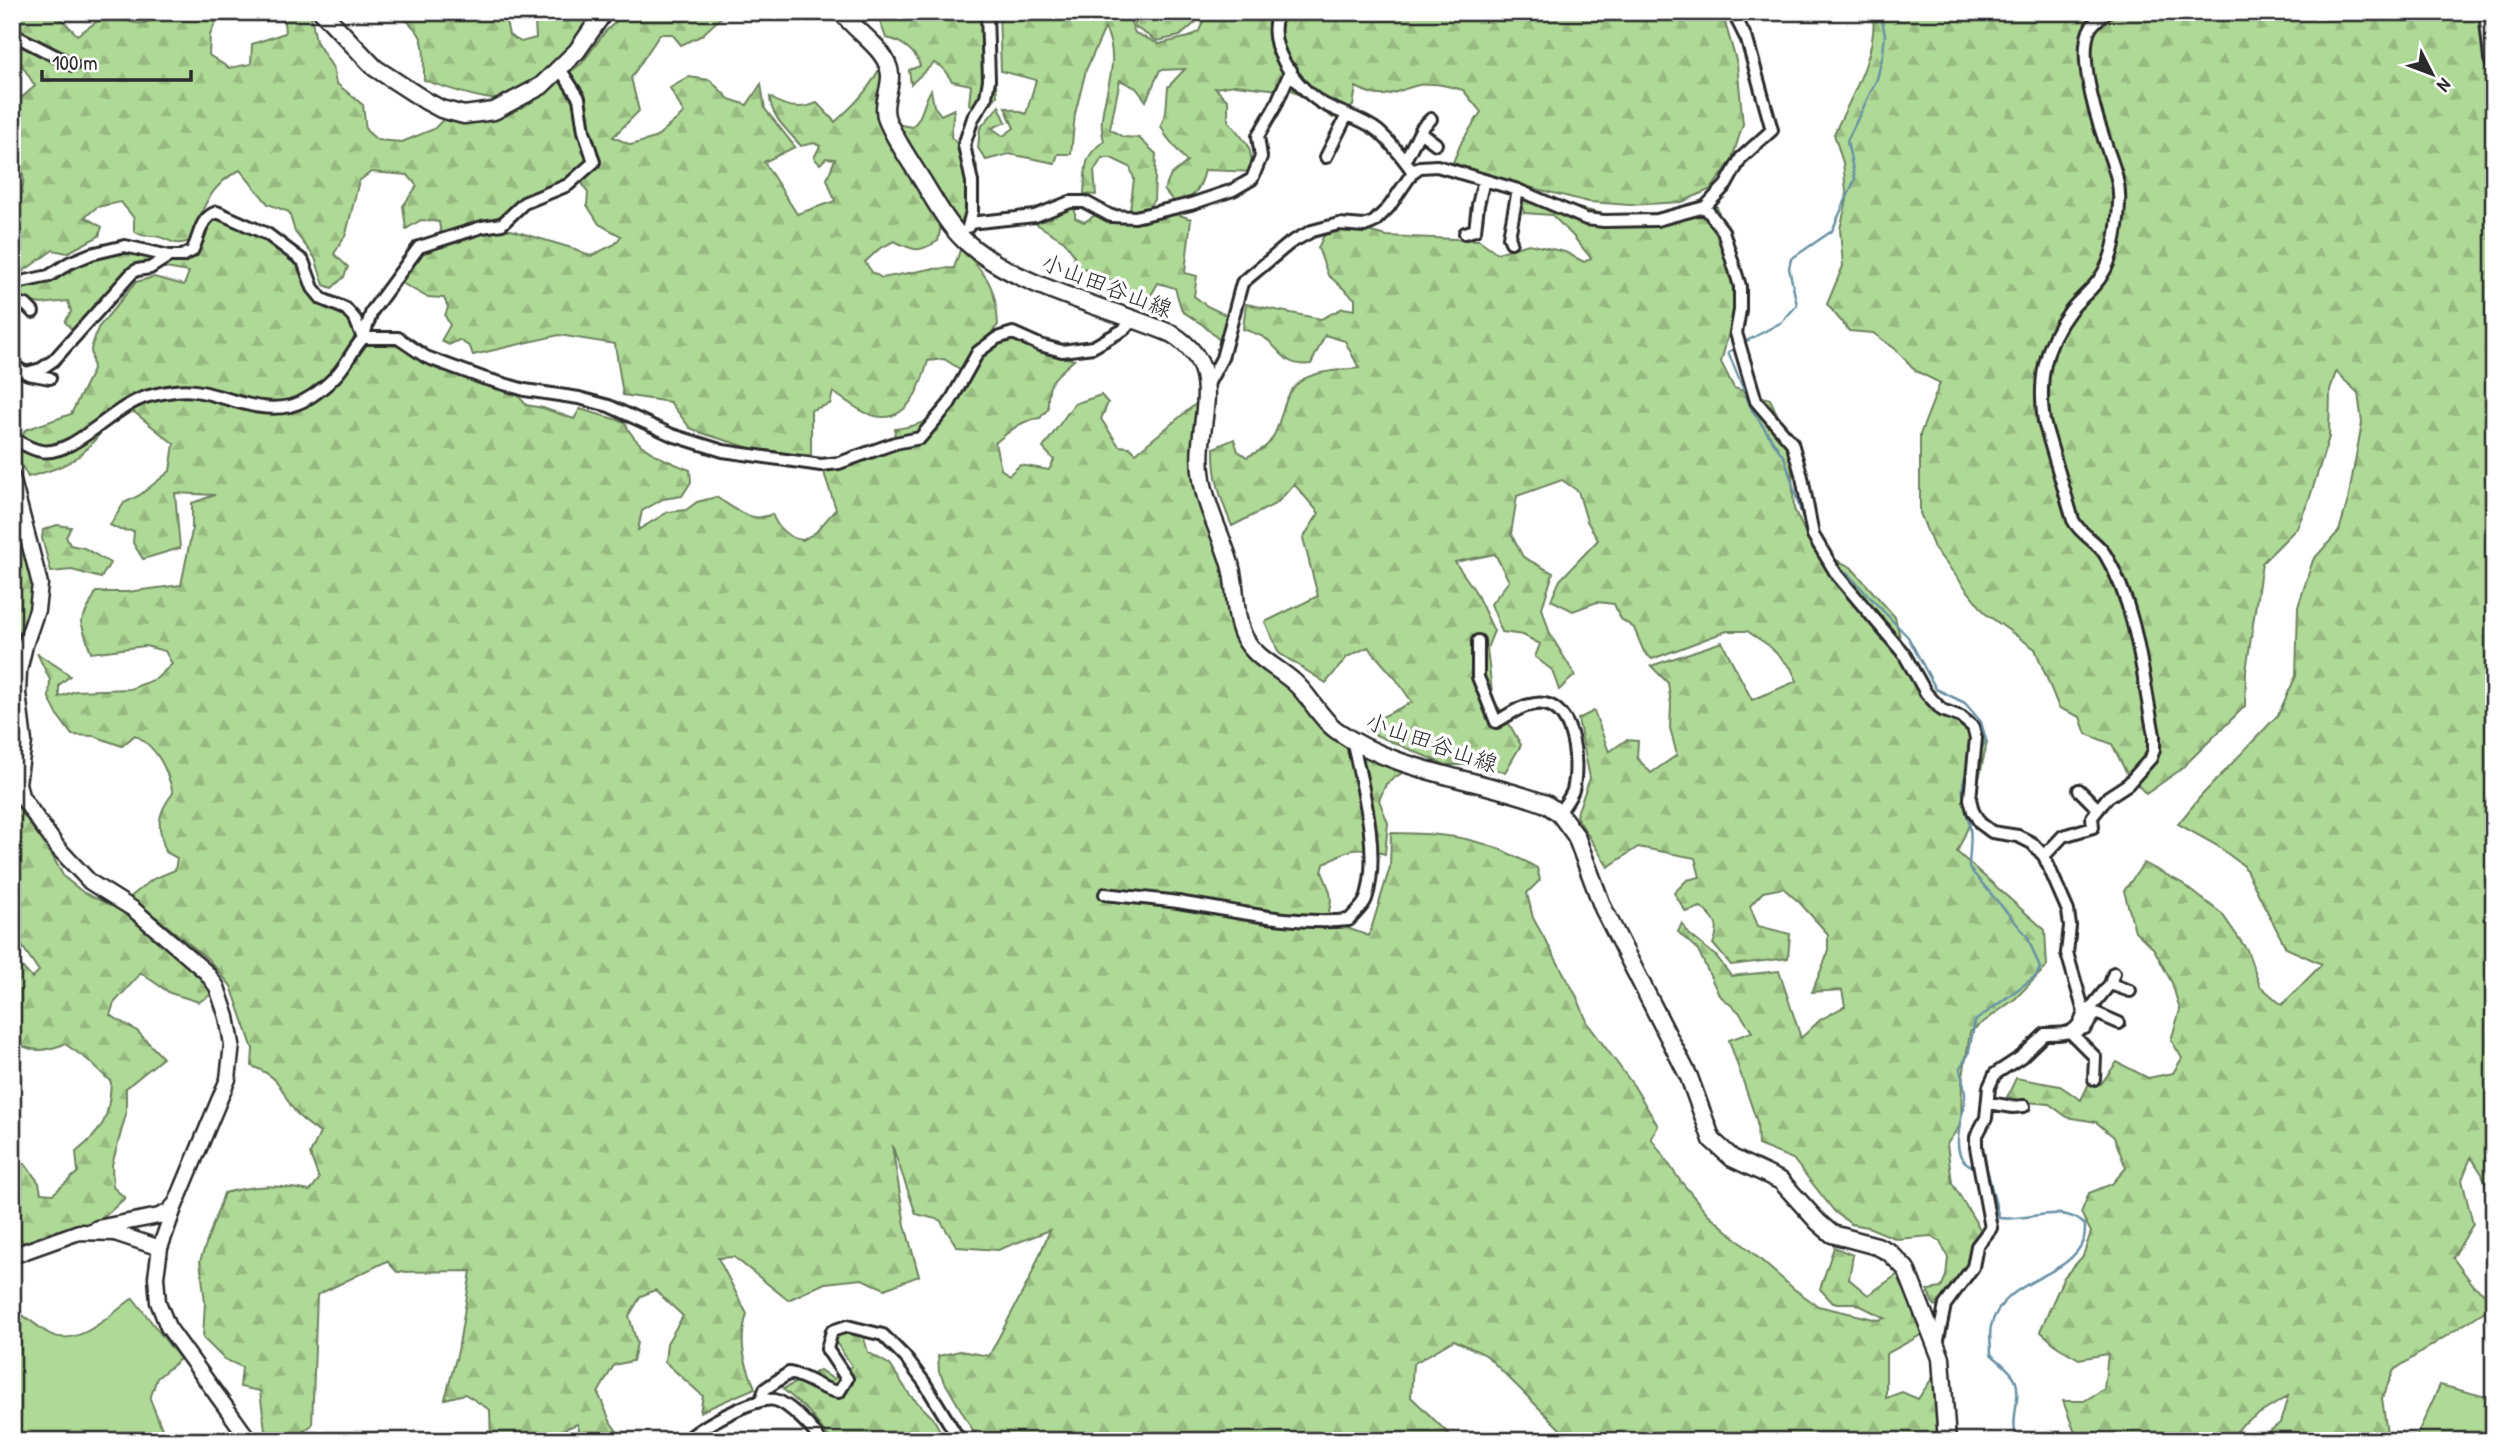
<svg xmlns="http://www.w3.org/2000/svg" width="2506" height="1453" viewBox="0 0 2506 1453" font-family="'Patrick Hand','Klee One',sans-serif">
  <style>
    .green { fill: #afd996; stroke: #6d8260; stroke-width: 2 }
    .forest { fill: url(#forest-firs); stroke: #6d8260; stroke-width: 2 }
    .cemetery { fill: url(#cemetery-stones); stroke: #6d8260; stroke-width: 2 }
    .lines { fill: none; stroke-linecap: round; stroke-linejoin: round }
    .stream { stroke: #6992a4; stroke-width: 2.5 }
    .minor-casing { stroke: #2b2b2b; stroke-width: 16 }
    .tertiary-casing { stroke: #2b2b2b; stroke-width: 19 }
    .secondary-casing { stroke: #2b2b2b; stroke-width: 21 }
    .minor { stroke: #fff; stroke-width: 10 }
    .tertiary { stroke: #fff; stroke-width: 14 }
    .secondary { stroke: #fff; stroke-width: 16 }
    .labels { text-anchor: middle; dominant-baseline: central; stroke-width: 7; stroke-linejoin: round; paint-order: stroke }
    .street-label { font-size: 23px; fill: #2b2b2b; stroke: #fff }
  </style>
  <defs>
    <pattern id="forest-firs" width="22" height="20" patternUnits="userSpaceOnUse" patternTransform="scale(1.75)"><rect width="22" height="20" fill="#afd996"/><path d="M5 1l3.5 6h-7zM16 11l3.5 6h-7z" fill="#97ba81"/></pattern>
    <pattern id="cemetery-stones" width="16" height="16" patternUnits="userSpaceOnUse" patternTransform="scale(1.75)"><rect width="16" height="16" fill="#afd996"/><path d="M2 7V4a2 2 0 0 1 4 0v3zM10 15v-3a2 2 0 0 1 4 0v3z" fill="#97ba81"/></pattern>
  </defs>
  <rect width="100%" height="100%" fill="#fff"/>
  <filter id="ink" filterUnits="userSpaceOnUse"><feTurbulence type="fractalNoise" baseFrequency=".0143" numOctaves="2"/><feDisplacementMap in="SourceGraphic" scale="14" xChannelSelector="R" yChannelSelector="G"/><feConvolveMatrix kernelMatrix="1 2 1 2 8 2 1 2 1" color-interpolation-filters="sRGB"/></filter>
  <g filter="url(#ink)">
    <path class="green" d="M133,1298L180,1359L157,1378L150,1399L167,1441H12V1309C25,1315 36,1326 48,1333C77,1350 111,1314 133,1298Z
      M2440,1385L2494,1399V1441H2414Z"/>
    <path class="forest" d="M12,12H55L77,35L110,13C132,23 142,31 162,12H220L210,35L209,55L229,68L251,64L252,44L285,33L284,22L274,12H306L311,16L316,41L333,68L336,83L363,105L366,130L377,140L402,142L434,129L457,105L516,106L546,90L582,63L605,32L626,12H727L701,36L681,45L672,34H660L631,78L639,111L613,137L631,145L655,138L684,113L670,88L689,77L710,80L729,99L747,105L761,84L765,109L795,147L764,162L797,214L835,201L827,179L835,159L826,158L820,164L814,158L820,146L814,143L801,146C789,132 770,116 770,97C785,108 800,110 817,103L835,122C855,104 871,88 882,63L885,122L912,127C923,118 923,102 931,90L934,106L941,115L954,109L951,137C959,147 972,154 977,166L975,222L971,232L957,223L942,220L938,241C918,253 915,251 894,241L879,249L865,262L872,272L882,278L930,269L954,268L961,247C987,277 996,284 998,325L960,369L944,359L928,361C922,382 911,418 882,417C865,417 847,401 833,392L830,404L811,410V455L784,454L753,449L702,433L690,428L670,402L623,395L615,344L559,335L473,355L470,347L459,340L449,345L441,341L450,325L445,316L448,307L444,298L427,297L402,283L414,259L429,243L485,229L511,230L575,249L591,256L615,244L621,236L599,224L587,205L588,193L579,178L545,189L507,213L478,225L441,234L439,222L421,220L406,229L403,206L417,186L408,175L371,172L359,181L346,234L334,254L348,267L344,277L332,288L324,285L315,258L295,232L289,212L268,204L240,170C211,184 200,210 193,240C170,248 173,239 155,236C146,235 142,237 134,231V218L121,202L97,207L85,217L102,227L99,236L67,253L53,250L22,272L12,268V199L20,198C25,182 26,168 12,156V84L18,86L20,99L35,86L20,62L16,46L12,42Z
      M396,12H504L509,35L521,42L536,38L535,22L538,12H597C574,44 552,74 517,92C513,94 507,99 503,99C485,102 441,86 424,80C423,42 429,37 396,12Z
      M896,12H990L997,96L981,116L969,104L971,85L952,81L942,67L934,63L911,84L909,70L920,66C917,52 900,40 886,38L878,16Z
      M999,12H1127L1135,33L1159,44L1189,37L1199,31L1203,22L1197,12H1719L1724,19L1737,64L1743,124L1731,162L1711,189L1682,202L1630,205L1589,202L1473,173L1453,162L1462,141L1481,112L1463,90C1450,87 1432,81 1419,85C1389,92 1387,103 1356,87L1353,106L1333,118L1286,86L1279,90L1235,85L1215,88L1228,101V120L1248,145L1255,172L1205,170C1201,188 1194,199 1176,204L1164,190L1171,175L1187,162L1166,136L1161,126L1166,112L1168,87L1185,69L1160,70L1146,101L1136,88L1120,80L1110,129L1123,137L1139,138L1156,154L1154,200L1143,214L1130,210L1134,179L1130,167L1111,158H1102L1094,171L1096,195L1084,194C1086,169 1082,157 1104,141C1093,105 1126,70 1105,28L1086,70L1075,114L1071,154H1058L1055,163L1009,154L986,160L978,148L980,128L999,106L1006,122L992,128L1003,136L1014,128L1005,107L1026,114L1036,80L1001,71Z
      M1873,12H2494V1204L2482,1174L2471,1157L2462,1180L2473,1224L2453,1258L2474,1286L2494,1300V1305L2394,1370L2382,1398L2388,1441H2257L2280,1423L2288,1396L2243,1424L2229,1441H2078L2063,1401H2084L2104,1389L2108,1354L2079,1359L2058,1347L2040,1331L2064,1277L2083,1256L2091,1232L2081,1213L2089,1193L2112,1184L2126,1168L2114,1137L2096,1122L2067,1117L2049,1104L2026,1102L2007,1097L2016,1078L2060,1086L2081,1100L2092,1077L2101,1084L2117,1062L2148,1078L2173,1073L2182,1058L2171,1040L2180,1010L2172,983L2154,949L2135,931L2124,891L2144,863L2182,883L2222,914L2247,950L2260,986L2282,1005L2322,964L2286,948L2244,866L2216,845L2178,824L2201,796L2278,715L2296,676L2298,607L2313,560L2339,531L2348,500L2362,423L2358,393L2336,372L2330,390L2329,437L2310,497L2297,528L2262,563L2246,671L2245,706L2180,770L2146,794L2126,772L2112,744L2086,734L2080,717L2059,708L2035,649L1986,614L1934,548L1920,513V435L1940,383L1916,371L1894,348L1873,333L1849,331L1827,304L1843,266L1840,229L1847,200L1843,163L1834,134C1851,97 1878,54 1873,12Z
      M1521,194L1603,214L1632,215L1682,211L1710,206L1717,207L1727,241L1728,265L1736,306L1721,362L1734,388L1770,399L1790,441L1794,509L1813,549L1851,567L1895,617L1904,653L1932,698L1979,727L1987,742L1969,825L1957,852L2045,930L2047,966L2015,999L1970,1032L1962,1083L1961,1124L1947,1144L1952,1183L1980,1229L1979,1244L1963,1279L1939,1310L1932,1302L1928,1290L1941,1288L1946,1276L1948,1258L1940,1241L1931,1236L1897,1239L1868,1227L1851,1224L1835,1212L1793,1159L1758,1145L1757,1122L1729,1040L1752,1032L1739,1012L1719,995L1698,950L1678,932L1682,923L1689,934L1717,957L1731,976L1779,971L1801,1038L1820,1020L1845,1006L1842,990L1812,992L1828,953V934L1799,902L1783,888L1763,892L1750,906L1758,926L1790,934L1788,958L1731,965L1713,944C1721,926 1716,920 1701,907L1686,912L1674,893L1687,880L1700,877L1695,858L1638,847L1608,867L1576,816L1590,778L1578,719L1594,711L1609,752L1626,740L1638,741L1637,758L1651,773L1677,755L1670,728L1671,704L1668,683L1651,666L1722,642L1752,700L1797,681L1791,668L1768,645L1747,631H1727L1652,659L1644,652L1634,628L1621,619L1614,604L1597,602L1573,611L1551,600L1560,580L1598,540L1587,521L1578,491L1562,480L1517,496L1511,534L1523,557L1553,573L1542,608L1550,634L1575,675L1559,690L1552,670L1535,657L1540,644L1523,635L1502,632L1491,604L1509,581L1495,554L1455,562L1475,591L1494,631L1487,648L1493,701L1503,713L1521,745L1505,772L1477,765H1446L1366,731L1378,719L1412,702L1396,679L1368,647L1347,657L1326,683L1279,653L1265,622L1318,596L1303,538L1319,513L1294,484L1277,503L1232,526C1221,500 1213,477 1214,448L1234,439L1238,451L1247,457C1252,454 1261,451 1266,446C1284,429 1278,398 1301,381C1314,371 1343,370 1359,368L1345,341L1325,335L1311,364C1288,367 1283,355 1269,341C1263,335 1251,332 1243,329L1246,304L1321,319L1343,308L1355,310V299L1328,275L1318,248L1326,231L1364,230L1386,236L1479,240L1497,253L1529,244L1565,252L1584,262L1591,258L1573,236L1552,215L1524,213Z
      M1075,206V218L1084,222L1099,213L1112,221L1141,223L1177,214L1191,219L1185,273L1197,276L1194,296L1207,306L1228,316L1225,323L1226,346L1203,325L1182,311L1175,288L1158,283L1149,299L1085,268L1073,282L1074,255L1064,241L1033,222Z
      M219,211L284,241L319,294L358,315L384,345L409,347L426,364L441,371L464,364L504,378L526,405L543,408L574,419L580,409L625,422C635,450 665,460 690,470L691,482L682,496L663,499L642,511L638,530L668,512L686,510L697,502L716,497C733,507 752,525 772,514C778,529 787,538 803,540L816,532L836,509L825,476L823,459L869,458L893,450L895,429C908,427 920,425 931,418C965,396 974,348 1016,337L1034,347L1074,360C1053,379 1047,379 1048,409L1040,418C1021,420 1009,432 995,443L1001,469L1009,475L1020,465L1049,470L1054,460L1043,448L1074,404L1101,395L1108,403L1101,419L1119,446L1129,447L1136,453L1204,397L1205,474L1236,630L1310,687L1340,727L1409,768L1386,784L1379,800L1388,823L1385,854C1358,846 1348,848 1324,864L1322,872C1328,886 1334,896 1329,911L1333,923L1369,936L1390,867L1391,833C1449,833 1486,838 1537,868L1540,880L1527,893L1533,918L1577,997L1588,1024L1634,1086L1658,1126L1651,1138L1679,1179L1707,1213L1794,1289L1818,1306L1878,1320L1885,1318L1855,1303H1833L1820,1289L1834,1247L1853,1255L1849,1279L1868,1295L1901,1272L1920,1323L1921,1335L1886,1354V1398L1902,1392L1918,1399L1937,1371L1941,1441H1572L1486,1355L1454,1340L1413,1364L1411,1397L1456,1441H979L939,1372L938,1356L960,1351L989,1356L1030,1278L1050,1230L998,1250L957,1247L940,1220L916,1214L892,1145L905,1225L919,1276L885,1289L862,1279L825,1283L788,1300L734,1257L718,1258L747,1314C738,1343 744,1361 755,1388L700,1412L703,1396L665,1362L667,1343L683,1316L655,1290L641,1296L629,1316L637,1343L633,1361L614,1365L598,1393L611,1423L624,1441H583L577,1424L558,1432L561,1441H491L490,1410L465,1394L445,1399L458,1351L471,1271L397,1272L387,1261L317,1295L312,1425C290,1441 289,1446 265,1430L260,1391L240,1387L242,1367L224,1359L203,1338L205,1302L200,1261L224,1193C258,1184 276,1185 310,1191L319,1179L310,1154L320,1133C313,1127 304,1122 298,1115C277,1091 288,1081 252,1066L253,1049L231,986L209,960L160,920L129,898L153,879L175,870L177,858L166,852C157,826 156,815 173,793C167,769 158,748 135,735L122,746L94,736L72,735L58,716L49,698L50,680L37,653C48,662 61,667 70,676L59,685V697L75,691L130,689L156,679L172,664L165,651L145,646L91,653L81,622L96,592H127L181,585L192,531V503L215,495L175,493L180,548L143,559L133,543L134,531L120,530L110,525L124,503L140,495L170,471L174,444L134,412C108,415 98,441 79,456C64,467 46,472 28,477L16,455L25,430L71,414L93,370L91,349L98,328L136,282L154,277L184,285L189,272L153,266H133L92,316L73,331L65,322L71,312L68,301L41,304L24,300L15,287L49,279L70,272L97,251L123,246L175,253L194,251Z
      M57,525L71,527L66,537L70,545L84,548L110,563L101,578L72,570L51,572L42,538L43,530Z
      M19,531C27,553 39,579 34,602C31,620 22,639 16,656L12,657V534Z
      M13,708L24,814L32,828L44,841L64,877L84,893L123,911L148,928L196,967L214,993L199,1002L170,993L141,973L114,1003L110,1015L137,1031L163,1058L126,1088V1114L112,1165L113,1187L125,1198L94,1226L30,1247L12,1233V1164H25L39,1183L41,1193L53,1194L78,1172L76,1152C104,1130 109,1118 111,1082L88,1060L65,1044C42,1052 35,1053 12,1041V956L32,978L39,971L20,943L12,926V763L17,744L12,743Z
      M860,1325L868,1352L890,1365L910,1395L933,1418L946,1441H832L808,1411L783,1389L820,1370L833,1379L852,1366L833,1338Z"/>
    <path class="cemetery" d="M1131,12H1174L1195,23L1180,36L1157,41L1135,27Z"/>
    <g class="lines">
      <path class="stream" d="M1743,343L1782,322L1797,305L1789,268L1791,259L1832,231L1855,179L1847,141L1877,79L1883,54L1885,34L1880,12
        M1738,347L1728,352L1752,410L1785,459L1808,536
        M1811,542L1828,569
        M1838,571L1846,572L1908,637L1936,689L1965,703L1981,722L1986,740L1980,751
        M1969,768C1956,788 1967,807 1970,828C1972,840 1969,855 1969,868L2027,936L2040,968L2036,976L1975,1021L1968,1055L1960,1068C1961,1077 1965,1087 1965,1096C1964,1116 1944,1160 1976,1167
        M1983,1168L1987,1169L1999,1218C2030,1222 2062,1202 2085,1225C2085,1230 2085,1237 2083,1241C2068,1279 2004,1277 1991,1326C1989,1334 1991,1345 1991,1354C1998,1361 2011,1370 2015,1379C2023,1398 2007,1424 2019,1441"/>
      <defs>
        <path id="minor" d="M540,12H541
          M1279,12C1263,42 1295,86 1320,102C1338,113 1362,118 1378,131C1391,142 1403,158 1413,172
          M2485,12L2490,59L2494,69
          M12,37L20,38L73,65
          M1420,132L1436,144
          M1326,157L1347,115
          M1405,160L1422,128L1431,119
          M1705,207L1723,231L1740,286V310L1736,333L1756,401L1792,443L1802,477L1813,535L1837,575L1904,654L1926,693L1942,710L1961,717L1973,727L1976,738L1970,799L1973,811L1980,823L1992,832L2018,836L2032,843L2044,856L2068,911L2070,926L2067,953L2084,1012C2077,1035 2066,1034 2045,1034L2021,1057L1995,1074L1989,1087L1986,1118L1976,1137V1147L1991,1228L1977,1246L1973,1267L1945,1305L1937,1345
          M969,223L1035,216L1070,202H1085L1111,216L1135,217L1191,204L1233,190L1252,179L1261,157L1258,136L1275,107L1291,70
          M968,227L972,211V182L964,145L973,118L986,97L989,80L987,12
          M1465,233L1475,230L1478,205L1484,180
          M1511,242L1509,237L1518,190
          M12,284L49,276L69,263L91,254L125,246L169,256H182L192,251C200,237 199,218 217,212L267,234L303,261L313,288L322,299L346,309L355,319L363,338L372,311L419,247L482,227L502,224L524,203L568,185L594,162L584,131L579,98L560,69
          M12,302L26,305L33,312
          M12,365L26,373L41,369L54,360L132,273L137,270L150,268L169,256
          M28,374L50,378
          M1207,386L1222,358L1242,283L1290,243L1312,231L1339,224L1364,226L1374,222L1389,207L1413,172L1420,167L1437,166L1518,190L1586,219L1604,221L1657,220L1705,207L1726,185L1741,158L1772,130L1747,40L1733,12
          M12,419V428
          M12,438C21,443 32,450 41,451C74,457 113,405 149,396C166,392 183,388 201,392C231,398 259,413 290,406C310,401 334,381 345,364C351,355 356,346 363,338H398L426,357L483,378L525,390L579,398L609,406L672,435L723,451L821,465L839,463L895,443L920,438L949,404L978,352L997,338L1013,333L1040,345L1062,351L1093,347L1123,330L1134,320
          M1478,641V677L1496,722C1506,717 1518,707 1530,705C1574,693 1580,762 1573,790C1570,799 1563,806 1559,813
          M2079,790L2098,809
          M2044,856L2063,836L2093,827L2092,817L2108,797L2128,784L2151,758L2154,749V735C2142,675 2138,609 2106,556C2098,541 2081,536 2073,520L2044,422C2038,381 2044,345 2070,311C2080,298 2094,289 2102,275C2115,255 2118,226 2119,203C2121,179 2110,159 2103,136C2094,110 2079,57 2089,31C2092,23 2100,18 2107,12
          M1105,894C1127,897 1149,898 1170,901C1230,909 1289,926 1349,920C1354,914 1363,907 1366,899C1381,853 1362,785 1352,739
          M2110,984L2130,991
          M2082,1019L2110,984L2114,973
          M2076,1031L2085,1028L2096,1013L2119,1023
          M2070,1032L2095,1057L2094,1079
          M1989,1103L2013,1107L2024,1106
          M761,1400L765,1389L789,1373C808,1376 820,1390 839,1392L847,1379L827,1349L832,1331L847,1326L883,1335L905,1357L924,1382L960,1441
          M686,1441C700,1427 756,1396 775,1400C788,1403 814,1429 820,1441"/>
        <path id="tertiary" d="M12,477L40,584L37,610L25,645L19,671L18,693L24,742L18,783L21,796L58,848L90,882L133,909L206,972L217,987L227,1017L232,1044L228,1079L174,1208L160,1248L156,1277L158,1302L168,1327L250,1441
          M97,1228L159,1216L168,1212L176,1203
          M12,1256L79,1232L115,1233L160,1248"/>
        <path id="secondary" d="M322,12L375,68L426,101L441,109L464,115L494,111L541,86L577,51L604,12
          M842,12C856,33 887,48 890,74C891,90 881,104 887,120C896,141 910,161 922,180C935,201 947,224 965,241C1015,287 1109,307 1172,334C1232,372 1192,423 1202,479C1206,508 1222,536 1230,564C1237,587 1233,615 1244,637C1255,658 1277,667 1294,682C1310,696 1319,717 1336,730C1397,773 1478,778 1546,804L1559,813L1576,836L1603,908L1689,1077L1712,1140L1732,1158L1781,1181L1818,1222L1832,1234L1877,1246L1889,1252L1906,1269L1941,1358L1947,1441"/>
      </defs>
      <use href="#minor" class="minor-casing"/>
      <use href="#tertiary" class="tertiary-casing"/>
      <use href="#secondary" class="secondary-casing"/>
      <use href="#minor" class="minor"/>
      <use href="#tertiary" class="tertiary"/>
      <use href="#secondary" class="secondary"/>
    </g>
  </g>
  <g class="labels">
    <g class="street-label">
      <text transform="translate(1107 285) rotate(21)">小山田谷山線</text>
      <text transform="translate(1432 742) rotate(19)">小山田谷山線</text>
    </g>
  </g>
  <rect width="2506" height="1453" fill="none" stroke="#fff" stroke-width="42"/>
  <rect x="21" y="21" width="2464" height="1411" fill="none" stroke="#2b2b2b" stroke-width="2.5" filter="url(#ink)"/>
  <g transform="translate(2432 74) rotate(132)" stroke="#ffffff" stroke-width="5" paint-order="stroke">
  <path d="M0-5L12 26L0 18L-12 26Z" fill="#2b2b2b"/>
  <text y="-10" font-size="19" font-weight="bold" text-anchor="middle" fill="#2b2b2b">N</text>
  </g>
  <path d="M42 70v10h149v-10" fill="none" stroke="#2b2b2b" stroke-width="3.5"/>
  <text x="52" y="70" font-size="21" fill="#2b2b2b" stroke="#ffffff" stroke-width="5" paint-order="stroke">100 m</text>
</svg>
